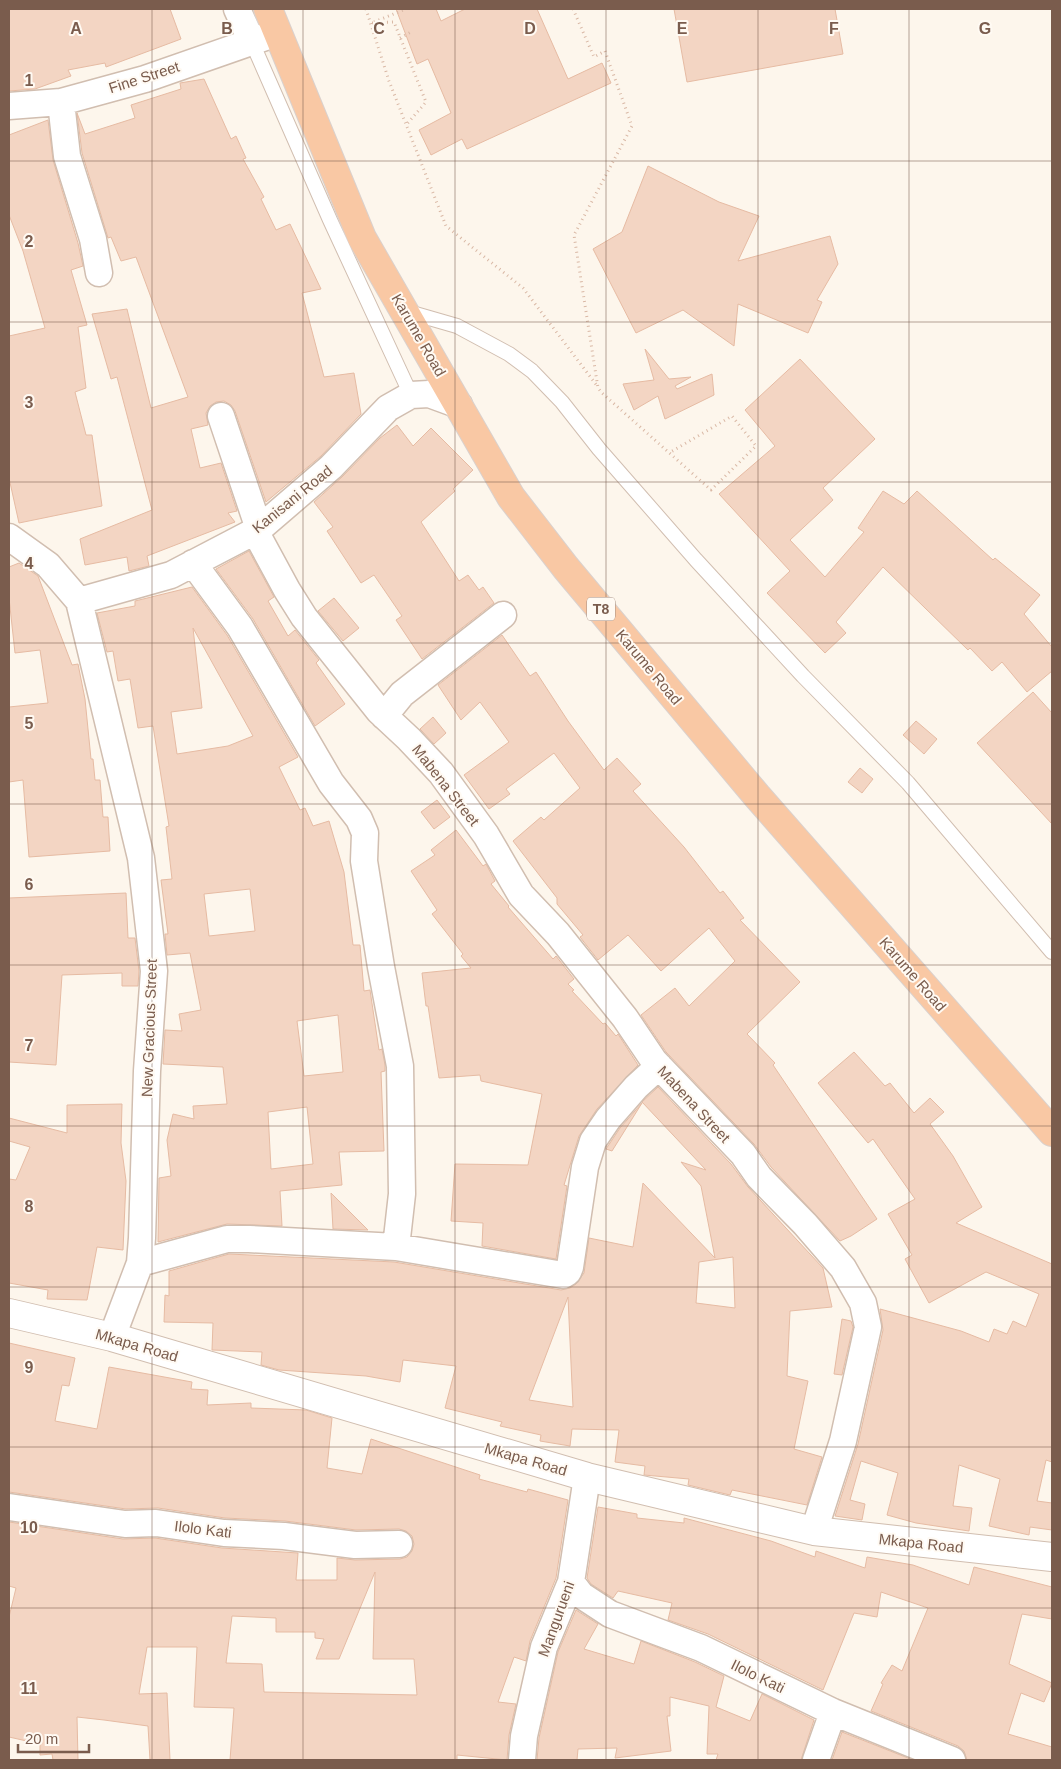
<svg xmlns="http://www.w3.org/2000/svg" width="1061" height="1769" viewBox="0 0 1061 1769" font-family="Arial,sans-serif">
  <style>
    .building { fill: #f3d5c3; stroke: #e6bba3; fill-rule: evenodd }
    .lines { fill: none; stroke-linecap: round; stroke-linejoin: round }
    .service-casing { stroke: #d1beb0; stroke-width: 16 }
    .minor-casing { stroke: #d1beb0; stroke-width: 29 }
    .tertiary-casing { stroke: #d1beb0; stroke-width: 30 }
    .trunk-casing { stroke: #dad1cd; stroke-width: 30 }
    .path { stroke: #d9b8a5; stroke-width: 3; stroke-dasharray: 1 4; stroke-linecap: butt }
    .service { stroke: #fff; stroke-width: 14 }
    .minor { stroke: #fff; stroke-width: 26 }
    .tertiary { stroke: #fff; stroke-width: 28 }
    .trunk { stroke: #f9c8a4; stroke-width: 28 }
    .grid { fill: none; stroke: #7a5c4d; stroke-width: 1; stroke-opacity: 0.55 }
    .labels { text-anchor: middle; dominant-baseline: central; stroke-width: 4; stroke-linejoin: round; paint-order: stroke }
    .shield { fill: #fffaf3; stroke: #a28b7f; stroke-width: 1 }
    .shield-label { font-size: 14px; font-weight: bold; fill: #7a5c4d }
    .street-label { font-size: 15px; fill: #7a5c4d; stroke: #fffaf3 }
    .grid-label { font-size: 16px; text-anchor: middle; font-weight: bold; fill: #7a5c4d; stroke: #fffaf3; stroke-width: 4; stroke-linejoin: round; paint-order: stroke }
  </style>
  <rect width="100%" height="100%" fill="#fdf6ec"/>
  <path class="building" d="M9,9H170L181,39L106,67L105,63L68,70L71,76L35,89L9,91Z
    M396,9H436L441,21L465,9H537L568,79L602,63L611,83L467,149L462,139L431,155L419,130L451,113L428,59L417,64Z
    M674,9H835L843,54L687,82Z
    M204,79L231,139L236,136L246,158L243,159L264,197L261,199L276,230L290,224L321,289L302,293L324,377L354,373L361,414L321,456L266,502L235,411L231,405L224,401L216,402L210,406L206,413L208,425L191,429L200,468L221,463L237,511L228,513L235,522L147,556L149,566L129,571L127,557L85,565L80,539L152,510L117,377L111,379L92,314L127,309L151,408L188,397L136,257L121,261L111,237L108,238L82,153L77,113L85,134L135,118L131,105L181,89L180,83Z
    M48,120L53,160L78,243L83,266L71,270L87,325L78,327L86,388L75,392L86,435H92L102,506L19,523L9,478V336L45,328L23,251L9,215V135Z
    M648,166L719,202L759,216L738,261L830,236L838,264L817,300L822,302L808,333L738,304L734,346L683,310L636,333L593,249L622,232Z
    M645,349L669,379L691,377L675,386L677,389L712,374L714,395L665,419L658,396L634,410L623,384L654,380Z
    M800,359L875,439L823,488L833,500L790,540L825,577L864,532L858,528L883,491L904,504L917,491L993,560L995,558L1040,595L1024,614L1052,647V671L1027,692L1002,662L992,671L970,648L968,650L883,567L836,622L846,633L825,653L767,593L790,571L719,494L775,446L745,410Z
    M397,425L413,446L431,428L473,470L453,489L455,491L421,522L459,581L468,575L479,590L483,587L494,603L422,659L396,620L402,616L374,575L361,583L327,531L333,527L314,502L342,477L380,438Z
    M249,551L274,597L268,601L288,636L295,630L319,660L316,663L345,704L315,726L253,619L216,569Z
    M19,563L38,576L72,665L78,664L85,699L91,759H93L95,780H100L103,817H108L110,851L29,857L23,780L9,782V707L48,703L40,650L15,653L9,598V567Z
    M192,587L227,635L298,757L279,767L300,810L305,808L313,826L329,821L344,872L353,945H360L364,991L370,990L379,1050L382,1049L385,1065V1071L381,1072L384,1151L339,1152L342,1185L280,1191L282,1226L227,1224L158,1242L159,1178L171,1176L167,1140L173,1114L194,1119L193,1106L227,1104L223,1067L163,1064L165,1030L182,1031L179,1014L201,1010L190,953L167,955L165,934H168L161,880L172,879L166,827L169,826L153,726L138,728L130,679L118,681L113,651L107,652L97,613L135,606V601ZM193,628L253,736L228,746L177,754L171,712L202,708ZM250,889L255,931L209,936L204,894ZM338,1015L343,1072L304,1076L297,1021ZM307,1107L313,1164L271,1169L268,1112Z
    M334,598L359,628L343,641L318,611Z
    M502,635L530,676L536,672L568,721L604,770L617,758L641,784L633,791L684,847L720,893L723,891L744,918L740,920L800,982L747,1034L775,1063L773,1065L877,1219L851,1236L840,1241L771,1167L754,1144L666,1052L641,1015L675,988L689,1006L735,961L709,928L661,971L628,935L598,960L580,937L583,935L557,904V898L513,841L541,817L544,820L580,788L554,753L506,789L510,794L489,809L464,775L509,742L480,702L461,720L438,685Z
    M1033,692L1052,713V824L977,743Z
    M433,717L446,733L434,744L420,729Z
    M916,721L937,739L924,754L903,735Z
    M860,768L873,779L862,793L848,782Z
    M437,800L450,817L434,829L421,812Z
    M456,830L483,866L486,864L495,881L491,884L509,906L508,907L553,959L556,956L574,979L568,984L574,990L572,991L603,1024L605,1023L616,1036L618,1034L638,1065L597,1109L579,1136L564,1185L567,1186L556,1259L482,1246L483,1223L451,1221L455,1164L528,1165L542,1094L481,1081L480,1075L439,1078L428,1006H426L422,973L471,968L461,956L463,954L432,914L437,910L411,871L435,855L431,850Z
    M126,893L128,938H135L139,971L138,986H122V973L62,975L56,1065L9,1062V898Z
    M854,1052L885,1086L890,1083L914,1113L930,1098L944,1112L930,1124L953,1156L982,1207L956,1223L1052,1264V1462L1046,1460L1037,1501L1052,1503V1530L1030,1527L1029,1535L989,1526L1000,1479L959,1465L953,1506L972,1508L969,1531L916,1523L887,1515L898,1473L861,1461L850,1500L865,1504L862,1520L835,1516L858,1444L883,1330L880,1309L961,1331L989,1342L994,1329L1007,1334L1013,1321L1026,1327L1039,1294L986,1272L929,1303L905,1259L912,1255L888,1214L915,1199L873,1139L868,1143L818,1083Z
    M658,1087L731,1164L748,1187L823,1268L832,1307L790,1311L787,1376L808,1381L794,1449L822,1457L807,1505L732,1490L730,1495L688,1485L689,1479L644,1475L645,1466L615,1462L619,1430L572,1429L570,1446L540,1441L541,1435L500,1426L502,1422L445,1408L456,1366L403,1360L400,1382L366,1376L279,1370L261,1365L262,1352L212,1350L213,1323L164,1322L165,1295L169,1296V1271L229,1254L394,1262L561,1290L570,1288L576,1284L584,1273L589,1238L633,1247L643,1183L715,1258L701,1186L681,1162L706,1170L642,1102ZM733,1257L735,1308L696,1303L699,1262ZM568,1297L573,1407L529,1400Z
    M642,1103L612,1151L606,1149L620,1128Z
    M122,1104L121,1143L126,1181L123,1250L97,1247L87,1300L47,1299L48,1290L9,1283V1179L16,1180L30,1147L9,1141V1118L67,1133V1105Z
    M331,1193L368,1230L333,1229Z
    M842,1319L851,1321L853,1327L842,1375L834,1374Z
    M9,1343L75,1358L69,1386L62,1385L55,1421L97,1429L109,1367L192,1382L191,1389L208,1390L207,1405L251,1403V1408L306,1410L332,1418L327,1468L362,1474L371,1439L480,1475L479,1479L527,1492L528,1489L568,1500L556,1578L530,1641L526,1661L514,1657L498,1702L516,1704L509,1735L507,1760L457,1755V1760H230L234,1708L194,1707L197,1647H147L139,1694L167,1693L170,1760H150L148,1726L104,1720L77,1717L78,1760H53L52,1754L40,1755V1744L9,1737V1617L16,1588L9,1586V1522L123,1539L155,1538L222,1548L298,1553L296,1580H337V1558L355,1560L400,1559L407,1557L412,1551L414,1544L412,1536L406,1531L399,1529L356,1530L285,1521L225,1518L158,1508L126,1509L9,1492ZM375,1572L373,1659H414L417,1695L264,1692L262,1664L226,1663L232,1616L276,1618V1632H315V1638L324,1639L316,1659H339Z
    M598,1507L637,1514V1518L684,1523V1518L771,1541L815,1557L816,1551L865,1568L867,1557L913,1565L969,1585L974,1567L1052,1587V1619L1022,1614L1009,1664L1052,1683L1044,1702L1021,1693L1008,1734L1052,1747V1760H967L964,1751L958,1746L871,1711L883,1684L881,1683L892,1665L902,1671L928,1608L881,1592L877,1617L854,1613L823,1690L708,1634L668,1620L672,1603L618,1591L613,1598L591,1584L587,1578Z
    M576,1610L598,1624L584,1649L634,1664L641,1641L695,1662L724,1676L716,1707L750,1721L762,1694L814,1720L801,1760H716L718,1754H707L709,1706L670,1697V1716H667L671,1751L615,1758L617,1748L578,1749L577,1760H537L539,1738L558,1652Z
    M842,1732L913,1760H832Z"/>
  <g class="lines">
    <defs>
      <path id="service" d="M251,40L330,220L411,395
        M405,311L457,326L509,354L532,371L562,402L599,449L696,560L803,676L908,783L1052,952"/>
      <path id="minor" d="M237,9L251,40
        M61,102L67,156L93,239L99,273
        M9,106L61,102L145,79L277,33
        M221,416L259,529
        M255,531L287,590L304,617L379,711L409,739L441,773L486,835L521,895L558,934L625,1018L654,1061L743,1154L759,1177L805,1224L843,1268L863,1303L868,1327L843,1441L814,1531
        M9,537L48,565L79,601L141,858L154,971L147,1071L142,1238L140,1263L112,1337
        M193,563L240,627L331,783L359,819L365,833L364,861L381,967L400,1066L402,1194L396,1247
        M79,601L171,575L259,529L331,467L388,408L411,395L429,394L459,405
        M384,716L402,694L503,615
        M140,1263L227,1239H249L396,1247L563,1275L568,1272L570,1267L585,1167L593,1141L608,1119L636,1087L659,1066
        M9,1507L125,1524L156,1523L224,1533L284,1536L355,1545L399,1544
        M571,1582L581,1595L610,1614L701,1648L833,1712L952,1760
        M522,1760L524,1736L544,1647L571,1582L587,1477
        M816,1760L833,1712"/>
      <path id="tertiary" d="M9,1313L112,1337L587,1477L814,1531L1052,1557"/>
      <path id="trunk" d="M268,9L362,238L511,497L566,568L757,796L1052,1132"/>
    </defs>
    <use href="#service" class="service-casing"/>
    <use href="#minor" class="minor-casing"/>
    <use href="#tertiary" class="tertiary-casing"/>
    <use href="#trunk" class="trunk-casing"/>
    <path class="path" d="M366,9L389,81L446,226L523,288L598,387
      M573,9L594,57L605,51L632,126L574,235L598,388L602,393L711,490L756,446L732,416L669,453
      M374,22L406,9
      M372,23L394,22L426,102L406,125
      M400,38L411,32"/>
    <use href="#service" class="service"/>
    <use href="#minor" class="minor"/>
    <use href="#tertiary" class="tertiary"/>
    <use href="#trunk" class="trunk"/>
  </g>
  <path class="grid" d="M152,9V1760M303,9V1760M455,9V1760M606,9V1760M758,9V1760M909,9V1760M9,161H1052M9,322H1052M9,482H1052M9,643H1052M9,804H1052M9,965H1052M9,1126H1052M9,1287H1052M9,1447H1052M9,1608H1052"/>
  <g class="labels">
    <rect class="shield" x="587" y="597.5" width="28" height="23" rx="4"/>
    <g class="shield-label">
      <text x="601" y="609">T8</text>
    </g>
    <g class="street-label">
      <text transform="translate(144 77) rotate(-18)">Fine Street</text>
      <text transform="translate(419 335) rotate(60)">Karume Road</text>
      <text transform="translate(292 499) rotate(-39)">Kanisani Road</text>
      <text transform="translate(649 667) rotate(50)">Karume Road</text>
      <text transform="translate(446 785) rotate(52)">Mabena Street</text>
      <text transform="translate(913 974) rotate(49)">Karume Road</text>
      <text transform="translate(149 1028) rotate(-88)">New Gracious Street</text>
      <text transform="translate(694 1104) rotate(47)">Mabena Street</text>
      <text transform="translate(137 1345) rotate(16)">Mkapa Road</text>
      <text transform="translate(526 1459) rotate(16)">Mkapa Road</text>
      <text transform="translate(203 1529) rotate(7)">Ilolo Kati</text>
      <text transform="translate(921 1543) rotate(6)">Mkapa Road</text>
      <text transform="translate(556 1619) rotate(-70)">Mangurueni</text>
      <text transform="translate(758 1676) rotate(26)">Ilolo Kati</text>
    </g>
  </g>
  <g class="grid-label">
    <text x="76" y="34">A</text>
    <text x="227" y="34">B</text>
    <text x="379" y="34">C</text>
    <text x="530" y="34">D</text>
    <text x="682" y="34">E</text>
    <text x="834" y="34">F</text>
    <text x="985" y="34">G</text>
    <text x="29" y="86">1</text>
    <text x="29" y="247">2</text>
    <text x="29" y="408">3</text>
    <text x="29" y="569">4</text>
    <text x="29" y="729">5</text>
    <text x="29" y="890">6</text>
    <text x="29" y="1051">7</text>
    <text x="29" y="1212">8</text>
    <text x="29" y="1373">9</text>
    <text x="29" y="1533">10</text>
    <text x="29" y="1694">11</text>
  </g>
  <rect width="1061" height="1769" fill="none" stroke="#7a5c4d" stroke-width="20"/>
  <path d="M18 1744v8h71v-8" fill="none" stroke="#7a5c4d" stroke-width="2.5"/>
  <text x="25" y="1744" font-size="15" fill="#7a5c4d" stroke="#fffaf3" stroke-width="4" paint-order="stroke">20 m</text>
</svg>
